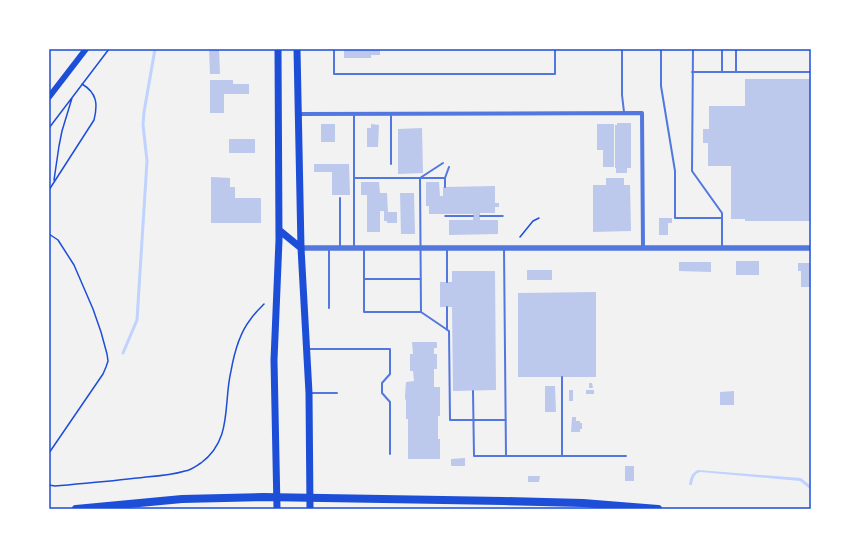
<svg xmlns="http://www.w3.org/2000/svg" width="860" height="558" viewBox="0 0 860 558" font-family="'DM Sans',sans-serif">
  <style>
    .water { fill: #bfd3fe }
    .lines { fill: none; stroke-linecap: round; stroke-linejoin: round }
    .stream { stroke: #bfd3fe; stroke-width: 3 }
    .building { fill: #bdc9ec }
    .path { stroke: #1d4ed8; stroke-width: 1.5 }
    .service { stroke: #5277de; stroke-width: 2 }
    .minor { stroke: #5277de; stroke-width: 4 }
    .tertiary { stroke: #5277de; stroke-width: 5.5 }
    .secondary { stroke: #1d4ed8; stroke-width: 6 }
    .primary { stroke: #1d4ed8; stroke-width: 7 }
    .motorway { stroke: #1d4ed8; stroke-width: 8 }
    .neatline { fill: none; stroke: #1d4ed8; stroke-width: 1.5 }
  </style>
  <rect width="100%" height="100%" fill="#f2f2f2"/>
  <path class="water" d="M698,470L801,478L811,486V490L800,481L701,472C694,473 693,479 692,485H689C690,478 691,473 698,470Z"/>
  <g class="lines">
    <path class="stream" d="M123,353L137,320L147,161L143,125L144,112L155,49"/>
  </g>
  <path class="building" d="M209,49H219L220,74H210Z
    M344,49H380V55H371V58H344Z
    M745,79H811V221H745V219H731V166H708V143H703V129H709V106H745Z
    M210,80H233V84H249V94H224V113H210Z
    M617,123H631V168H627V173H616V168H615V125H617Z
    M321,124H335V142H321Z
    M371,124L379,125L378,147H367V128H371Z
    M597,124H614V167H603V150H597Z
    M422,128L423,173L398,174V129Z
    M229,139H255V153H229Z
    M314,164H349L350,195H332V172H314Z
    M211,177L230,178V187H235V198H261V223H211Z
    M606,178H624V185H630L631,231L593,232V185H606Z
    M361,182H379L380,193H387L388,212H397V223H387V221H384V211H380V232H367V195H361Z
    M426,182H439L440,196H448H443V187L495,186V203H499V207H495V213H480V220H498V234L449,235V220H473V214H429V206H426Z
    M400,193H414L415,234H401Z
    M659,218H672V223H668V235H659Z
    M736,261H759V275H736Z
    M679,262H711V272L679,271Z
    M798,263H811V287H801V271H798Z
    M527,270H552V280H527Z
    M452,271H495L496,390L453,391L452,307H440V282H452Z
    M596,292V377H518V293Z
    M412,342H437V348H434V354H437V369H434V387H440V416H438V439H440V459H408V419H406V400L405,399V395L406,382L414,381L413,371H410V354H413Z
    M589,383H592L593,388H589Z
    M545,386H555L556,412H545Z
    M569,390H573V401H569Z
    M586,390H594V394H586Z
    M734,391V405H720V392Z
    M572,417H576V421H580V423H582V429H580V432H571Z
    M465,458V466H451V459Z
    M625,466H634V481H625Z
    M528,476H540L539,482H528Z"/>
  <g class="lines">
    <path class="path" d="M49,128L109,49
      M54,180L59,146L62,131L72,98
      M49,190L94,120C98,104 97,93 82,84
      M445,216H473
      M480,216H503
      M49,234L58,240L74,265L93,309L101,332L107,354L108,361L106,367L103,374L49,453
      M520,237L533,221L539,218
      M49,485L55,486C85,483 115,481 146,477C159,476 172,475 185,471C191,470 196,466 201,463C233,439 223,404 231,371C234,354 239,334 250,320C254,314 259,309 264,304"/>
    <path class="service" d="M334,49V74H555V49
      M622,49V95L624,112
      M661,49V86L675,171V218H722
      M693,49L692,171L722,213V247
      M722,49V72
      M736,49V72
      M692,72H811
      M391,114V164
      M354,178H445
      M445,187V178L449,167
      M340,198V247
      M354,247V114
      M364,249V312H421L449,331L450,420H506
      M504,249L506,456
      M447,250V282
      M364,279H421
      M447,307V330
      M329,308V250
      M421,312L420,178L443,163
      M308,349H390V374L382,383V393L390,402V454
      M562,377V456
      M473,391L474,456H626
      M311,393H337"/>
    <path class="minor" d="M298,114L642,113L643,248"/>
    <path class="tertiary" d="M301,248H811"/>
    <path class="secondary" d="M49,97L86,49"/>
    <path class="primary" d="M297,49L301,248L309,393L310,509
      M279,230L301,248
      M277,509L274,360L279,240L278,49"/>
    <path class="motorway" d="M76,509L182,499L263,497L503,501L583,503L658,509"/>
  </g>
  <rect width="860" height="558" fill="none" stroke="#ffffff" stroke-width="100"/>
  <rect x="50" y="50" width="760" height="458" class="neatline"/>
</svg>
